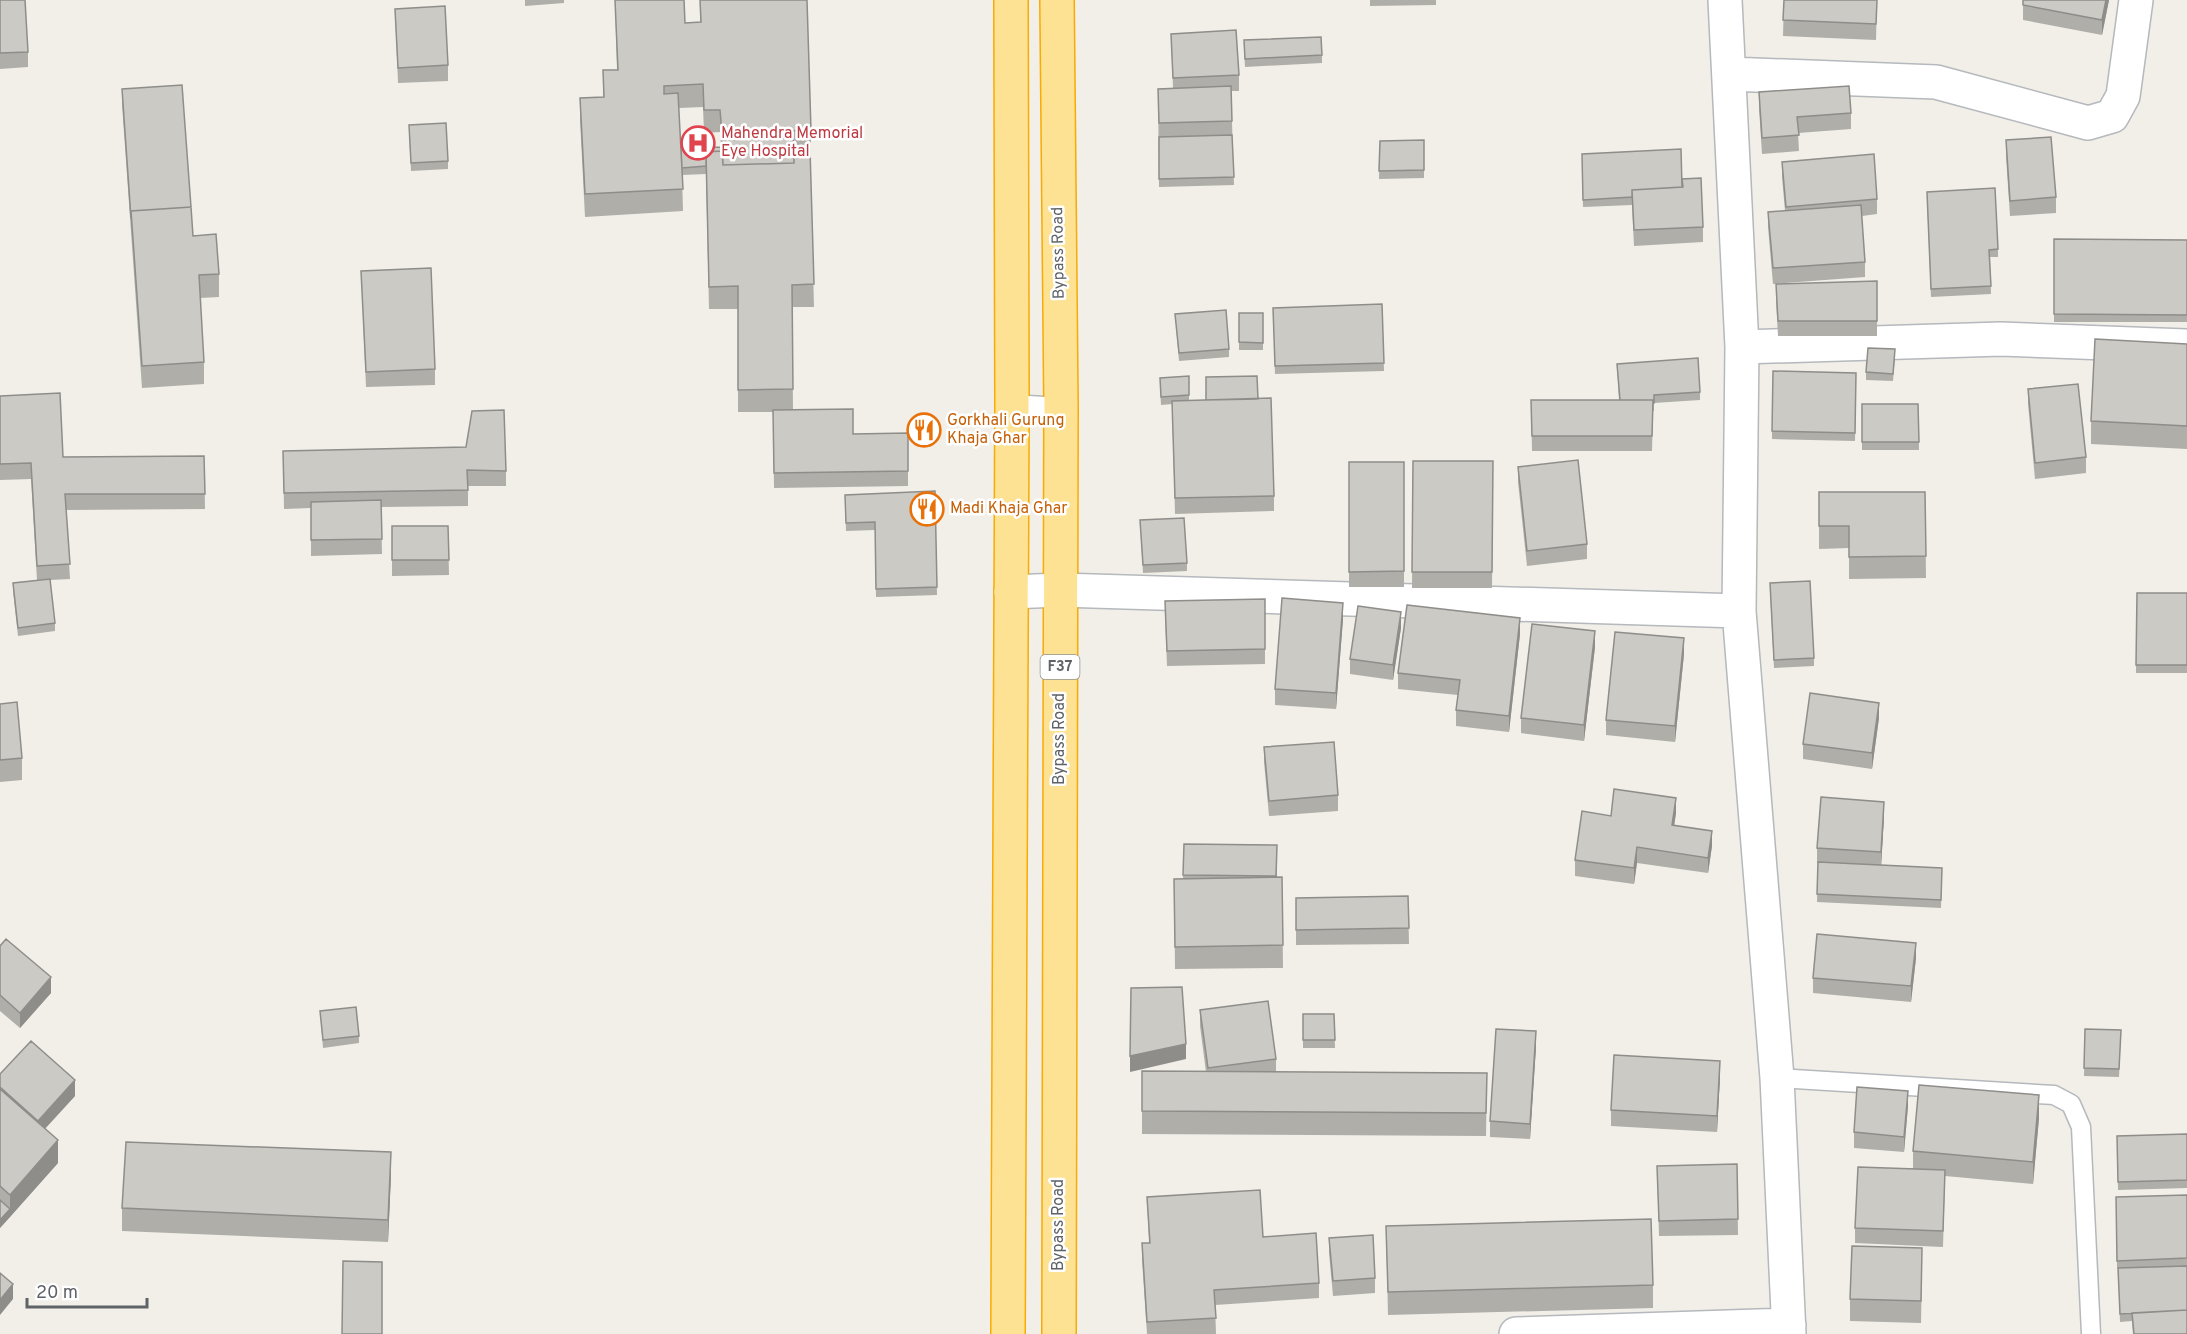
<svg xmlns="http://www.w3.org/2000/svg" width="2187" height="1334" viewBox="0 0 2187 1334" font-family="Overpass,sans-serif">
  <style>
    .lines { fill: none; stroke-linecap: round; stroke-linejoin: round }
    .lane-casing { stroke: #b5b8bc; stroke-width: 21 }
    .street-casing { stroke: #b5b8bc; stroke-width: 36 }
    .highway-casing { stroke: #f9ab00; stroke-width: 36 }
    .lane { stroke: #fff; stroke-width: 18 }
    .street { stroke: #fff; stroke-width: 33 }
    .highway { stroke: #fde293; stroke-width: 33 }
    .wall { fill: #afaea9; fill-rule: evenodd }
    .shaded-wall { fill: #8f8d8a }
    .building { fill: #cccac5; stroke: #8f8d8a; stroke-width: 1.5 }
    .labels { text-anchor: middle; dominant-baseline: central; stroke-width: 5; stroke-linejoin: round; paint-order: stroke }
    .shield { fill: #fff; stroke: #8f9295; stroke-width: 1.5 }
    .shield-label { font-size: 15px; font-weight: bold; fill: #5f6368 }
    .health-label { font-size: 16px; fill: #be3a42; stroke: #fff; text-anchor: start }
    .street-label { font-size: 16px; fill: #5f6368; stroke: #fff }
    .food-label { font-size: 16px; fill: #c56008; stroke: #fff; text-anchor: start }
  </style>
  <rect width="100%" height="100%" fill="#f1efe8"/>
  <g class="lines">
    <defs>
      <path id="lane" d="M1012,404L1061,407
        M1777,1078L2054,1095L2071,1104L2081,1127L2091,1334"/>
      <path id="street" d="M1725,0L1742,347L1739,611L1777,1078L1789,1334
        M1730,74L1936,82L2088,123L2112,116L2123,96L2136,0
        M1742,347L2001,339L2187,346
        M1011,592L1060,590L1739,611
        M1516,1334L1789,1325"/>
      <path id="highway" d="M1057,0L1061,407L1059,1334
        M1008,1334L1012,404L1011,0"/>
    </defs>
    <use href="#lane" class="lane-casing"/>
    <use href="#street" class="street-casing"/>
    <use href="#highway" class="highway-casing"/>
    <use href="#lane" class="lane"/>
    <use href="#street" class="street"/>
    <use href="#highway" class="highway"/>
  </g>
  <path class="wall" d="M0,0L28,52V67L0,69Z
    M525,0H564V3L525,6Z
    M615,0L685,23L700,22V0H807L811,130V153H810L814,307H792L793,410L853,434L908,433V486L774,488L773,412H738V309H709L706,174L682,175L683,211L585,217L580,120V98L603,97V70H617ZM703,107L704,133L720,132L721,147L681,148L679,108Z
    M1370,0H1436V5L1370,6Z
    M1784,0H1877L1876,40L1783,36Z
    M2023,0H2109L2102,35L2023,20Z
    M395,9L448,65V81L398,83Z
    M1171,34L1239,75V91H1231L1234,185L1159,187L1158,89L1173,88Z
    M1244,48L1322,55V63L1245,67Z
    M122,89L193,236L219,274V297L200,298L204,362V384L142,388L122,104Z
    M1759,92L1851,113V129L1798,133L1799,151L1762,154L1759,108Z
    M409,133L448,161V169L411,171Z
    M1424,140V178L1379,179L1380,141Z
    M2006,140L2056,197V213L2010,216L2006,156Z
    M1582,154L1682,179L1703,227V242L1634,246L1632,205L1583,207Z
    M1782,162L1877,199V214L1862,216L1865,262V277L1773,284L1768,227V212L1785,211L1782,177Z
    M1927,199L1998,249V257H1990L1991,294L1931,297Z
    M2054,239L2187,240V322H2054Z
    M361,271L435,369V385L366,387Z
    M1877,281V336H1778L1776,300V284Z
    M1382,304L1384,371L1275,374L1273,308Z
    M1239,313H1263V350H1239Z
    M1175,314L1229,349V357L1179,361Z
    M2187,344V449L2091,444V421Z
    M1895,357L1893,381L1866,380V372Z
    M1617,364L1700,392V400L1654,403V411H1653L1652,451H1532L1531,400H1619Z
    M1856,373L1855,441L1772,439V431Z
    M1189,376V401L1258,399L1274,496V511L1175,514L1172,404L1161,405L1160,386Z
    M2028,389L2086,457V473L2035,479L2028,404Z
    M0,396L63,457L204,456L205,509L66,510L70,579L50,580L55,623V631L18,636L13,591V583L37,580L31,479L0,480Z
    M1862,404H1918L1919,450H1862Z
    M283,451L506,471V486H468V506L381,507L382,554L311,556V508L284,509Z
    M1413,461H1493L1492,588H1412Z
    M1349,462H1404V587H1349Z
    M1518,467L1587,544V559L1527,566L1518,482Z
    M935,491L937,595L876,597L875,530L846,531L845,495Z
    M1819,492H1925L1926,578L1849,579V548L1819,549Z
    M1140,520L1187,563V571L1143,573Z
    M392,526H448L449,575L392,576Z
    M1770,591L1814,658V666L1774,668Z
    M2187,593V673H2136V665Z
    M1265,599V664L1167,666L1165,616Z
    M1343,619L1336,709L1275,705V689Z
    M1401,628L1393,680L1350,674V659Z
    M1520,634L1509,732L1456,726V710L1458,695L1398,689V673Z
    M1595,647L1584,741L1521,733V718Z
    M1684,654L1675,742L1606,735V720Z
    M0,704L22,758V780L0,782Z
    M1879,718L1872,769L1803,759V744Z
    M1264,747L1338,795V811L1269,816L1264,762Z
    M1676,813L1674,825L1712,846L1708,873L1637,863L1634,884L1575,876V860L1611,816Z
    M1884,817L1881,865L1942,868L1941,908L1817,902L1818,863H1817V848Z
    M1184,844L1277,845V877H1282L1283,968L1175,969L1174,879H1183Z
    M1408,896L1409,944L1296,945V898Z
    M0,946L51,993L20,1028L0,1011Z
    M1916,958L1911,1002L1813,993V978Z
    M1200,1010L1276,1059V1072L1487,1073L1486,1136L1142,1134V1071L1206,1072L1200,1026Z
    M320,1011L359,1036V1043L323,1048Z
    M1303,1014H1334L1335,1048H1303Z
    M2085,1029L2121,1030L2119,1077L2084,1076Z
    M1536,1047L1530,1139L1490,1137V1121Z
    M0,1074L75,1096L45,1129L58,1163L0,1228Z
    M1720,1077L1717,1132L1611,1126V1110Z
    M1908,1106L1904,1152L1854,1148V1132Z
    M2039,1118L2033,1184L1945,1176L1943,1247L1855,1243V1228L1913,1169V1151Z
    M2187,1134V1188L2118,1190L2117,1136Z
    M1737,1164L1738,1235L1659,1236L1657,1166Z
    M391,1175L388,1242L122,1231V1208Z
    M2187,1195V1266L2117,1268L2116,1197Z
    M1147,1197L1263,1237L1319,1283V1298L1215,1305L1216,1334H1147L1142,1259V1243H1149Z
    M1386,1226L1653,1285V1308L1388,1315Z
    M1329,1238L1375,1278V1293L1333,1296L1329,1253Z
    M2118,1268L2187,1334H2133L2132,1321L2120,1322Z
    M1922,1270L1921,1323L1850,1321V1299Z"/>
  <path class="shaded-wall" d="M2106,0H2109L2102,35V20Z
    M1343,603V619L1336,709V693Z
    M1401,612V628L1393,680V665Z
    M1520,618V634L1509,732V716Z
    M1595,631V647L1584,741V725Z
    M1684,638V654L1675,742V726Z
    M1879,703V718L1872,769V753Z
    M1676,798V813L1672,840V825Z
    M1884,802V817L1881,868V852Z
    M1712,831V846L1708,873V858Z
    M1637,847V863L1634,884V868Z
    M1916,943V958L1911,1002V986Z
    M51,977V993L20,1028V1013Z
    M1536,1031V1047L1530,1139V1124Z
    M1186,1044V1059L1130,1072V1056Z
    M1720,1061V1077L1717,1132V1116Z
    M75,1080V1096L38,1136V1121Z
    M1908,1091V1106L1904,1152V1137Z
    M2039,1095V1118L2033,1184V1162Z
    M58,1140V1163L10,1217V1195Z
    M391,1152V1175L388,1242V1220Z
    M10,1209V1217L0,1228V1220Z
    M13,1284V1299L0,1315V1300Z"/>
  <path class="building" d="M0,0H25L28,52L0,53Z
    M615,0H684L685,23L701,22L700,0H807L811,130L722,133L720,110H704L703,84L664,86V94L678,93L683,189L585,194L580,98L604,97L603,70H618Z
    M1784,0H1877L1876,24L1783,20Z
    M2023,0H2106L2102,20L2023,5Z
    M445,6L448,65L398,68L395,9Z
    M1236,30L1239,75L1173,78L1171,34Z
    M1321,37L1322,55L1245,59L1244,40Z
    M182,85L191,207L131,211V218L122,89Z
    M1231,86L1232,121L1159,123L1158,89Z
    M1849,86L1851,113L1797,117L1799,135L1762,138L1759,92Z
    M446,123L448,161L411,163L409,125Z
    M1232,135L1234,177L1159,179V137Z
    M2051,137L2056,197L2010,201L2006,140Z
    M793,138L794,163L723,165L722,140Z
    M1424,140V170L1379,171L1380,141Z
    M722,147V151L706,152V166L682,168L681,148Z
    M794,149H810L814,284L792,285L793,389L738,390V286L709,287L706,152L722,151L723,165L794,163Z
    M1681,149L1682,187L1632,190V197L1583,200L1582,154Z
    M1874,154L1877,199L1786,207L1782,162Z
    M1701,178L1703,227L1634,230L1632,190L1683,187L1682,179Z
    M1995,188L1998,249L1989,250L1991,286L1931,289L1927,192Z
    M1861,205L1865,262L1773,268L1768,212Z
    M191,207L193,236L216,234L219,274L199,275L204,362L142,366L131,211Z
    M2054,239L2187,240V315L2054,314Z
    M431,268L435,369L366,372L361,271Z
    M1877,281V321H1778L1776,284Z
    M1382,304L1384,363L1275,366L1273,308Z
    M1226,310L1229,349L1179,353L1175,314Z
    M1239,313H1263V343L1239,342Z
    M2095,339L2187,344V426L2091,421Z
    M1868,348L1895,349L1893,374L1866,372Z
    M1698,358L1700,392L1654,395V403H1653V400H1620L1617,364Z
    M1773,371L1856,373L1855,433L1772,431Z
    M1189,376V395L1161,397L1160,378Z
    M1257,376L1258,399L1206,400V377Z
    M2078,384L2086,457L2035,463L2028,389Z
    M60,393L63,457L204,456L205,494H65L70,564L37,566L31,463L0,464V396Z
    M1271,398L1274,496L1175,498L1172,401Z
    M1531,400H1653L1652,436H1532Z
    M1862,404H1918L1919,442H1862Z
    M853,409V434L908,433V471L774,473L773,410Z
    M504,410L506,471L467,470L468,490L284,493L283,451L466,447L472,411Z
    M1578,460L1587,544L1527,551L1518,467Z
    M1413,461H1493L1492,572H1412Z
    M1349,462H1404V571L1349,572Z
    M935,491L937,587L876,589L875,522L846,523L845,495Z
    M1819,492H1925L1926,556L1849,557V526H1819Z
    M381,500L382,539L311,540V502Z
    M1184,518L1187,563L1143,565L1140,520Z
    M392,526H448L449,560H392Z
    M50,579L55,623L18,628L13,583Z
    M1810,581L1814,658L1774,660L1770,583Z
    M2137,593H2187V665H2136Z
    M1282,598L1343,603L1336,693L1275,689Z
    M1265,599V649L1167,651L1165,601Z
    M1407,605L1520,618L1509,716L1456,710L1460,680L1398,673Z
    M1358,606L1401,612L1393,665L1350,659Z
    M1532,624L1595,631L1584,725L1521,718Z
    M1615,632L1684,638L1675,726L1606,720Z
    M1810,693L1879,703L1872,753L1803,744Z
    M17,702L22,758L0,760V704Z
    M1334,742L1338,795L1269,801L1264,747Z
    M1614,789L1676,798L1672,825L1712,831L1708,858L1637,847L1634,868L1575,860L1582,811L1611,816Z
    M1821,797L1884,802L1881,852L1817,848Z
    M1184,844L1277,845L1276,876L1183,875Z
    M1818,862L1942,868L1941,900L1817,894Z
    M1282,877L1283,945L1175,947L1174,879Z
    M1408,896L1409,928L1296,930V898Z
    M1817,934L1916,943L1911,986L1813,978Z
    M6,939L51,977L20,1013L0,995V946Z
    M1182,987L1186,1044L1130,1056L1131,988Z
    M1268,1001L1276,1059L1208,1068L1200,1010Z
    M356,1007L359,1036L323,1040L320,1011Z
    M1303,1014H1334L1335,1040H1303Z
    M1496,1029L1536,1031L1530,1124L1490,1121Z
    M2085,1029L2121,1030L2119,1069L2084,1068Z
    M31,1041L75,1080L38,1121L0,1087V1074Z
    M1614,1055L1720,1061L1717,1116L1611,1110Z
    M1142,1071L1487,1073L1486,1113L1142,1111Z
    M1919,1085L2039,1095L2033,1162L1913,1151Z
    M1857,1087L1908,1091L1904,1137L1854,1132Z
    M0,1089L58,1140L10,1195L0,1186Z
    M2187,1134V1180L2118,1182L2117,1136Z
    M126,1142L391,1152L388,1220L122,1208Z
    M1737,1164L1738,1219L1659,1221L1657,1166Z
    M1858,1167L1945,1170L1943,1231L1855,1228Z
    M1260,1190L1263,1237L1316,1233L1319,1283L1214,1290L1216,1318L1147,1322L1142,1243H1150L1147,1197Z
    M2187,1195V1258L2117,1261L2116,1197Z
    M0,1200L10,1209L0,1220Z
    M1651,1219L1653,1285L1388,1292L1386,1226Z
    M1373,1235L1375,1278L1333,1281L1329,1238Z
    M1852,1246L1922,1248L1921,1301L1850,1299Z
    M343,1261L382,1262V1334H342Z
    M2187,1266V1310L2120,1314L2118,1268Z
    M0,1273L13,1284L0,1300Z
    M2187,1310V1334H2134L2132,1313Z"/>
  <defs>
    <symbol id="hospital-ring" viewBox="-11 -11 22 22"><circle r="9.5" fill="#fff" stroke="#e0444e" stroke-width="1.5"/><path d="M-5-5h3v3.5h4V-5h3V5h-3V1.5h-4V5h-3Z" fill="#e0444e"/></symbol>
    <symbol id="restaurant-ring" viewBox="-11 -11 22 22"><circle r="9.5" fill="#fff" stroke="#e8710a" stroke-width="1.5"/><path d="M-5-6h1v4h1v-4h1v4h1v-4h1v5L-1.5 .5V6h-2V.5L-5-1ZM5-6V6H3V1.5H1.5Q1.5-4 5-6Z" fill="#e8710a"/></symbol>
  </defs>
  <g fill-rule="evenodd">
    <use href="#hospital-ring" x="679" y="124" width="38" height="38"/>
    <use href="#restaurant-ring" x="905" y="411" width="38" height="38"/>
    <use href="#restaurant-ring" x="908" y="490" width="38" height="38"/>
  </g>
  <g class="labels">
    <rect class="shield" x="1040.5" y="655" width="39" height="24" rx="4.5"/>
    <g class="shield-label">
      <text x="1060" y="667">F37</text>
    </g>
    <g class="health-label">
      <text x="721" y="134">Mahendra Memorial<tspan x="721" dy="18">Eye Hospital</tspan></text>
    </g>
    <g class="street-label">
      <text transform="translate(1059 253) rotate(-91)">Bypass Road</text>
      <text transform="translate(1060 739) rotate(-90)">Bypass Road</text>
      <text transform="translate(1059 1225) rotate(-90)">Bypass Road</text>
    </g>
    <g class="food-label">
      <text x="947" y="421">Gorkhali Gurung<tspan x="947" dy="18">Khaja Ghar</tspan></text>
      <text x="950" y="509">Madi Khaja Ghar</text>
    </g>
  </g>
  <path d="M27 1298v9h120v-9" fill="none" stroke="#5f6368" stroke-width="3"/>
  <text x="36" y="1298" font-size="18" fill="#5f6368" stroke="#ffffff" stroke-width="4.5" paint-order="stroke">20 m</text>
</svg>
